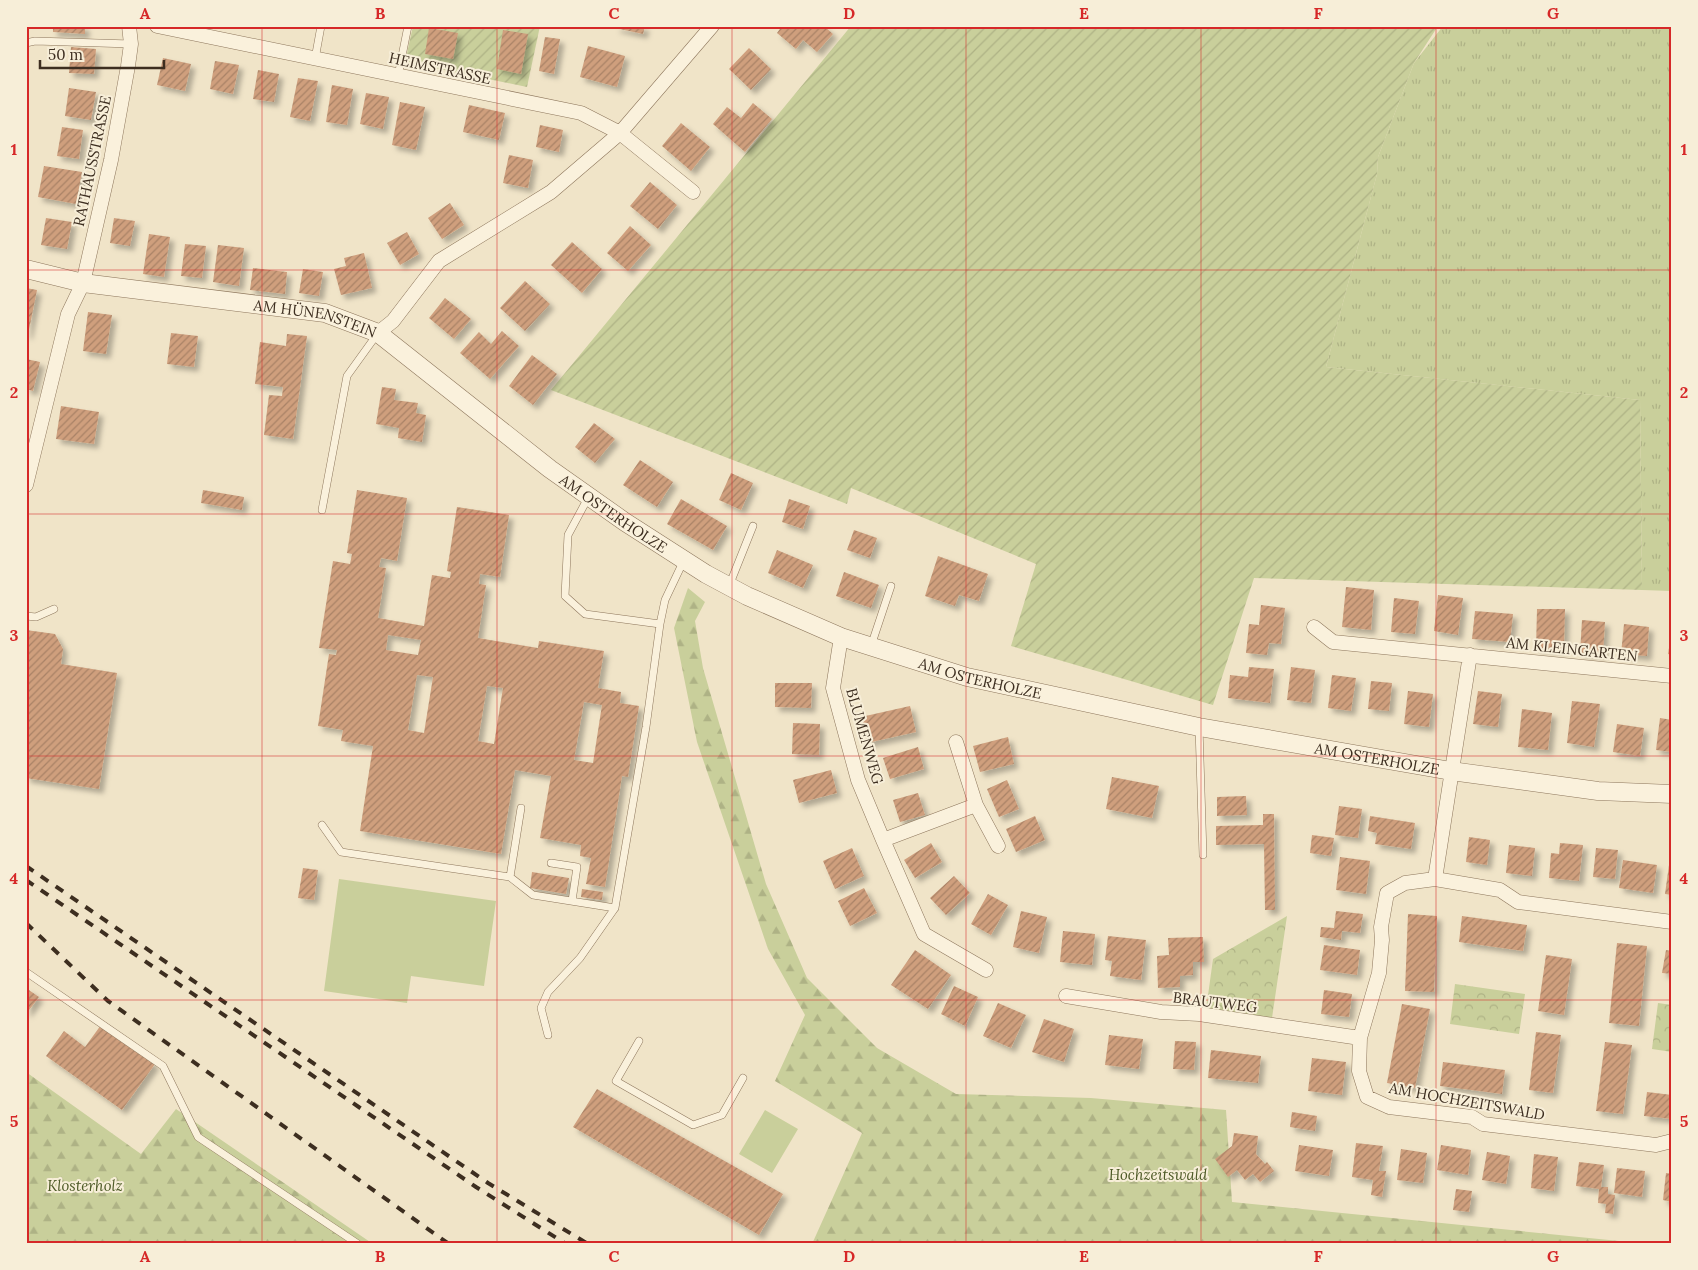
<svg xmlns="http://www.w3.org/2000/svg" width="1698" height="1270" viewBox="0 0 1698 1270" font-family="Lora,serif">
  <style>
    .grass { fill: url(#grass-tufts) }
    .forest { fill: url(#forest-firs) }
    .park { fill: url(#park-crowns) }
    .garden { fill: url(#garden-furrows) }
    .pitch { fill: #c9cf9b }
    .building { fill: url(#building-hatch); fill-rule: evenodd; filter: url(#shadow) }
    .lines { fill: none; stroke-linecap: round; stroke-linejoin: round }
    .service-casing { stroke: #8d765c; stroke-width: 8 }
    .minor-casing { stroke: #8d765c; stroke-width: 15 }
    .tertiary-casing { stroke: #8d765c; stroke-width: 19 }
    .service { stroke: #faf1dc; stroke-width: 7 }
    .minor { stroke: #faf1dc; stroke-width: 14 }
    .tertiary { stroke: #faf1dc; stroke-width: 18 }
    .rail { stroke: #3d2e20; stroke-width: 4; stroke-dasharray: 9 9; stroke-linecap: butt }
    .grid { fill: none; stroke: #d62828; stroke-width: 1; stroke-opacity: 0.55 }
    .labels { text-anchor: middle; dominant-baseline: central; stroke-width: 4; stroke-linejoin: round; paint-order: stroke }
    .street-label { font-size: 15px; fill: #3d2e20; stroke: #f7eed8 }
    .park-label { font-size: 15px; font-style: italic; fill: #4d5a26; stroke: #f7eed8 }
    .neatline { fill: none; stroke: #d62828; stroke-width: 2 }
    .grid-label { font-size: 16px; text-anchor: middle; font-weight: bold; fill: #d62828 }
  </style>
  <defs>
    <pattern id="grass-tufts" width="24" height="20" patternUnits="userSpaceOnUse" patternTransform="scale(1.25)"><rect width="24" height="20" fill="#c9cf9b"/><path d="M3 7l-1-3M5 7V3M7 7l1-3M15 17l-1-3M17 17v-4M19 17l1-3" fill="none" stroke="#aeb285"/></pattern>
    <pattern id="forest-firs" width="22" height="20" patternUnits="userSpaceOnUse" patternTransform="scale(1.25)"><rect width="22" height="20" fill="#c9cf9b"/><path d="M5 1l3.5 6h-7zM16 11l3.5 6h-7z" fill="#aeb285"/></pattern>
    <pattern id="park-crowns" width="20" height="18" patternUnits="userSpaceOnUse" patternTransform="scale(1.25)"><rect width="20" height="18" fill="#c9cf9b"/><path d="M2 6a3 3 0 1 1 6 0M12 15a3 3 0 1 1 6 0" fill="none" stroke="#aeb285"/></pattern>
    <pattern id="garden-furrows" width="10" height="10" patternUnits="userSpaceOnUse" patternTransform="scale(1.25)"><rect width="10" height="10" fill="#c9cf9b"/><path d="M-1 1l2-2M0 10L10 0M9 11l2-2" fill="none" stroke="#aeb285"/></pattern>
    <pattern id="building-hatch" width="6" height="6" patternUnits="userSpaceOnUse" patternTransform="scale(1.25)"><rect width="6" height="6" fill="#cf9f7d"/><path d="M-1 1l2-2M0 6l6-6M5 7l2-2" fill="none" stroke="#a98266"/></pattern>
    <filter id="shadow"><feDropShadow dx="4.5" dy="4.5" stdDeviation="2.5" flood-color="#0004"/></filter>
  </defs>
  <rect width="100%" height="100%" fill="#f0e4c8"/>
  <path class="grass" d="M1443,26H1672V591L1642,590L1640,400L1326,367L1377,174L1378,157L1414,63Z"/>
  <path class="forest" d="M688,588L705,602L695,621L703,668L766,884L807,978L877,1048L956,1094L1091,1098L1226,1110L1232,1202L1649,1244H812L862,1133L775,1081L805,1015L768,949L697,742L674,628Z
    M26,1072L141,1154L176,1109L373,1244H26Z"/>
  <path class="park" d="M1287,916L1272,1018L1206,1010L1213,959Z
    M1455,984L1525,994L1519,1034L1450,1024Z
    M1658,1003L1672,1005V1052L1652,1049Z"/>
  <path class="garden" d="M413,26H540L527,87L405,62Z
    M851,26H1438L1414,63L1378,157L1377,174L1326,367L1640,400L1642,590L1254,578L1213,705L1011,646L1036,564L851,488L847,504L551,390Z"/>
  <path class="pitch" d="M339,879L496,901L484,986L411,976L407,1003L324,991Z
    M765,1110L798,1129L772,1173L739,1154Z"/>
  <path class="building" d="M53,26H85V34L53,32Z
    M616,26H645L643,34L615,28Z
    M782,26H824L833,34L817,52L803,40L796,49L777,33Z
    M429,28L458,33L453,59L425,54Z
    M503,30L528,34L521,74L497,69Z
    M545,37L560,39L554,74L539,71Z
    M588,46L625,56L617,87L580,77Z
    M71,47L96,49L94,74L69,73Z
    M749,48L771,69L751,90L729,69Z
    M163,58L191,64L185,91L157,85Z
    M215,61L239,65L233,94L210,89Z
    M258,70L279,74L274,102L253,99Z
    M298,78L318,81L310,121L290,117Z
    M332,85L353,89L347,125L326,122Z
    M69,88L96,92L91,120L65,116Z
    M366,93L389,97L383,129L360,124Z
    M400,102L425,107L416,150L392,145Z
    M753,103L772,119L745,152L713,124L727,107L741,118Z
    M469,105L505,113L499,140L463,132Z
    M681,123L710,147L691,171L662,146Z
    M540,125L563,130L559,152L536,147Z
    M62,127L83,130L79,159L57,156Z
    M509,155L533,160L528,188L503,183Z
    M44,166L82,172L76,204L38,197Z
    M650,182L677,205L658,229L630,206Z
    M450,203L464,225L442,239L428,218Z
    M46,218L72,222L67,249L41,245Z
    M114,218L135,221L130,246L110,243Z
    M630,226L651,245L628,271L607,253Z
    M407,232L419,254L400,265L387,243Z
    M149,234L170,237L164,277L143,274Z
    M572,242L602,269L582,293L551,265Z
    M185,244L206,246L202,278L181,276Z
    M218,245L244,248L239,286L213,282Z
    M364,253L372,288L341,295L334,269L346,266L344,258Z
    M253,268L287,272L285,294L250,290Z
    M303,269L323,272L319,296L299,293Z
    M525,281L550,304L525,331L500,308Z
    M26,288L37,290L28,335H26Z
    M445,298L471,319L454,339L429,318Z
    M88,312L112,315L106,354L83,351Z
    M502,331L519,346L490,379L460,353L479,332L491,344Z
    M171,333L198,336L194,367L167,364Z
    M287,334L307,336L293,439L264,435L269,395L282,396L283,387L255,384L260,342L286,346Z
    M532,355L557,374L533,405L509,386Z
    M26,359L40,362L33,391L26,389Z
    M382,387L396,389L394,400L418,403L416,413L426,415L422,442L398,438L399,428L376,424Z
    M61,406L99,412L94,444L56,439Z
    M594,423L615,439L595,463L575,447Z
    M640,460L673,482L657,507L623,485Z
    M731,473L753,483L741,510L719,500Z
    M203,490L244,497L242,510L201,503Z
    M357,490L407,498L397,561L381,558L379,567L386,568L378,618L424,626L432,575L450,578L451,572L447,571L457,507L509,515L500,577L480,574L479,584L486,585L478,638L538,648L539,641L604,651L598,688L621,692L620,703L639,706L628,777L622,776L605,887L586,884L591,858L580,856L581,845L540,838L551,776L515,770L501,854L360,831L373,746L341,741L343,730L318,726L329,654L336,655L337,650L319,648L333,561L350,564L352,554L347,553ZM388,635L421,640L418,655L386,650ZM417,675L433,677L424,733L408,730ZM487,686L503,688L494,744L478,741ZM584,702L602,705L593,763L574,760Z
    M681,499L727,526L713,550L667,524Z
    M789,499L810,506L803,529L782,522Z
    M854,530L877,538L870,558L847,550Z
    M777,550L813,565L803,588L768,573Z
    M938,556L988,574L979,601L959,595L955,606L925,596Z
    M844,572L879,585L871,608L836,596Z
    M1346,587L1374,590L1371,630L1342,627Z
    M1438,595L1463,598L1458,635L1434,631Z
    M1394,598L1419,601L1415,634L1391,632Z
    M1261,605L1285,608L1281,644L1269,643L1267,655L1246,653L1249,624L1259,625Z
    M1537,609H1565L1564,649L1536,648Z
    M1475,611L1513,614L1510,642L1472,639Z
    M1582,620L1605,622L1603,654L1580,653Z
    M1624,624L1649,627L1647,656L1621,654Z
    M26,630L55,634L63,649L61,664L117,673L99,789L26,778Z
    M1671,636H1672V655L1668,654Z
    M1249,667L1274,669L1270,703L1228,698L1230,675L1248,677Z
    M1291,667L1315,670L1311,703L1287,700Z
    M1332,675L1356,678L1351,711L1328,708Z
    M1371,681L1392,683L1389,711L1368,709Z
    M775,683H812L811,708L775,707Z
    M1408,691L1433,694L1429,727L1404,724Z
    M1478,691L1502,694L1498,727L1473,724Z
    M1572,701L1600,704L1594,747L1567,743Z
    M910,706L916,732L867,743L861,717Z
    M1522,709L1552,713L1548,750L1518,747Z
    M1660,718L1672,720V752L1656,750Z
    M793,723L820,724L819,755L792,754Z
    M1617,724L1644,728L1640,756L1613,752Z
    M1008,737L1014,764L980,772L973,746Z
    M918,747L924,769L890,779L883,758Z
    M831,770L837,793L799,803L793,780Z
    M1112,777L1159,786L1152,818L1106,809Z
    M1007,780L1019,809L999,817L987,789Z
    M918,793L925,815L900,822L893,800Z
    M1246,796L1247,815L1217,816V797Z
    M1339,806L1362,809L1358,838L1335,835Z
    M1263,814H1274L1275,910H1265L1264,844L1216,845V826L1263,825Z
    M1035,816L1045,840L1016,852L1006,829Z
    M1370,816L1415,823L1411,849L1375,844L1377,833L1368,831Z
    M1312,835L1334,838L1331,856L1310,853Z
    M1469,837L1490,840L1487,865L1466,862Z
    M931,843L942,862L915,878L904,860Z
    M1560,843L1583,845L1579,881L1549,878L1551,853L1559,854Z
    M1509,845L1535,848L1532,876L1506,873Z
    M852,848L864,876L835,889L823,861Z
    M1596,848L1618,850L1615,879L1593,877Z
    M1340,857L1370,861L1366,894L1336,890Z
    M1623,860L1657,865L1653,893L1619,888Z
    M1669,865L1672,866V895L1665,894Z
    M303,868L318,870L314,900L298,898Z
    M532,872L569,878L566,894L530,888Z
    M954,876L970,893L946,915L930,898Z
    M864,888L877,913L850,926L838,901Z
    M582,889L603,892L602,900L581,897Z
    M988,894L1008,905L991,935L971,924Z
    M1021,911L1047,917L1039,953L1013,947Z
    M1336,911L1363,914L1360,933L1342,931L1341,940L1320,937L1321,927L1334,928Z
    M1408,914L1437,916L1434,992L1405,991Z
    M1462,916L1527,925L1523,951L1459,942Z
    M1063,931L1095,934L1092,965L1060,962Z
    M1108,936L1146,940L1141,980L1110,976L1112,961L1105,960Z
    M1203,937L1204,962H1193V975L1180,976V987L1158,988L1157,956L1169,955L1168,938Z
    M1617,943L1647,946L1639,1026L1609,1023Z
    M1324,945L1360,950L1357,975L1320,970Z
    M915,950L951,975L928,1009L891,985Z
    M1666,950L1672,951V974L1662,973Z
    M1546,955L1572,959L1564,1015L1538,1011Z
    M954,986L978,997L965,1026L941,1014Z
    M26,988L39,997L26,1014Z
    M1324,990L1352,994L1349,1017L1321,1014Z
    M998,1003L1026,1015L1011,1048L983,1036Z
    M1402,1004L1430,1009L1415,1088L1387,1083Z
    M1044,1019L1074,1029L1064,1062L1032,1052Z
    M101,1025L155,1064L122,1110L46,1056L64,1031L85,1047Z
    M1536,1032L1561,1035L1553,1093L1529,1090Z
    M1109,1035L1143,1039L1139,1069L1105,1065Z
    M1175,1041L1196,1042L1194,1070L1173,1069Z
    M1605,1042L1632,1045L1623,1114L1596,1111Z
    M1211,1050L1261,1056L1258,1083L1208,1078Z
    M1312,1058L1346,1062L1342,1095L1308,1091Z
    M1443,1062L1505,1070L1502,1094L1440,1086Z
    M597,1089L783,1194L759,1235L573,1127Z
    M1647,1092L1672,1095V1119L1644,1116Z
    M1292,1112L1317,1116L1315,1131L1290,1127Z
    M1234,1133L1258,1136L1256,1154L1265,1164L1267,1162L1274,1171L1260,1182L1253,1174L1245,1180L1237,1170L1228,1177L1215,1159L1232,1146Z
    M1356,1143L1383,1146L1379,1171H1386L1382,1197L1371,1195L1373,1180L1352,1177Z
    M1299,1145L1333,1150L1329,1176L1295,1171Z
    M1441,1145L1471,1150L1468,1175L1437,1170Z
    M1401,1149L1427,1153L1423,1183L1397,1180Z
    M1487,1152L1510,1156L1506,1184L1482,1180Z
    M1534,1154L1558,1157L1554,1191L1531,1188Z
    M1579,1162L1604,1165L1601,1187H1608V1194L1615,1195L1613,1214L1605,1213L1606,1204L1598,1203L1599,1189L1576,1186Z
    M1617,1168L1645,1171L1642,1197L1614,1193Z
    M1666,1173L1672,1174V1202L1663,1200Z
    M1456,1189L1472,1191L1469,1212L1453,1210Z"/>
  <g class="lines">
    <defs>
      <path id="service" d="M26,43L35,41L131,44
        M315,59L321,26
        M398,76L408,26
        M589,496L568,535L565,596L585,614L660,624
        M322,510L347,376L378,333
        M729,586L753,526
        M26,616L36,617L54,609
        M871,646L891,586
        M1199,727L1203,855
        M322,825L341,852L510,877L533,895L615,908
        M551,863L577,867L572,901
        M510,877L521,808
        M26,972L163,1066L198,1137L358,1244
        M548,1035L541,1008L548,992L580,958L615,908L646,727L660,624L665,600L684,560
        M639,1041L616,1081L693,1125L722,1115L743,1078"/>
      <path id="minor" d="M157,26L581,113L620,133L693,192
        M378,333L393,321L439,261L551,192L620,133L712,26
        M26,485L68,314L83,283L111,160L128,66L131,44L129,26
        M1314,627L1333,642L1672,676
        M841,637L833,688L858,780L883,840L924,934L986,970
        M956,742L976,805L998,846
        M883,840L976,805
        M1435,879L1470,655
        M1672,922L1518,902L1500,890L1435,879L1405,883L1387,893L1381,927L1382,940L1379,973L1360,1038L1359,1071L1367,1097L1389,1107L1472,1117L1483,1124L1656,1145L1672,1141
        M1066,996L1161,1012L1199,1014L1360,1038"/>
      <g id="tertiary">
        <path id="s1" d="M26,269L83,283L325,313L378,333L550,469L625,522L706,574L747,596L841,637L967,677L1199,727L1451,771L1598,791L1672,794"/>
      </g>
    </defs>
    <use href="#service" class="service-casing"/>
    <use href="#minor" class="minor-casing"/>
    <use href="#tertiary" class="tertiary-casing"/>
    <use href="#service" class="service"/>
    <use href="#minor" class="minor"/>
    <use href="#tertiary" class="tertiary"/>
    <path class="rail" d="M26,866L488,1183L588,1244
      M26,880L476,1187L566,1244
      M26,923L108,1001L449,1244"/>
  </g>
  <path class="grid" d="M262,26V1244M497,26V1244M732,26V1244M966,26V1244M1201,26V1244M1436,26V1244M26,270H1672M26,514H1672M26,756H1672M26,1000H1672"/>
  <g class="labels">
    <g class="street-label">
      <text transform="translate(440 68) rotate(12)">HEIMSTRASSE</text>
      <text transform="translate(92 161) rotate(-78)">RATHAUSSTRASSE</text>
      <text stroke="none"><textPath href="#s1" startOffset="294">AM HÜNENSTEIN</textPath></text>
      <text stroke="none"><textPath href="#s1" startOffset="656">AM OSTERHOLZE</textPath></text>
      <text transform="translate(1572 649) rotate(6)">AM KLEINGARTEN</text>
      <text stroke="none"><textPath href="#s1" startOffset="1061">AM OSTERHOLZE</textPath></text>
      <text transform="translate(865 736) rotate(74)">BLUMENWEG</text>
      <text stroke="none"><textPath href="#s1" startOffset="1466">AM OSTERHOLZE</textPath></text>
      <text transform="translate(1215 1002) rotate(7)">BRAUTWEG</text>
      <text transform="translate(1467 1101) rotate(10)">AM HOCHZEITSWALD</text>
    </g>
    <g class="park-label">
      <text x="1158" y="1174">Hochzeitswald</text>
      <text x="85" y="1185">Klosterholz</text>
    </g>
  </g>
  <rect width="1698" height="1270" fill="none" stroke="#f7eed8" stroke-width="55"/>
  <path d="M40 60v8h124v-8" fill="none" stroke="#3d2e20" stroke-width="2.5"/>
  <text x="48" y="60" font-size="15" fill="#3d2e20" stroke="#f7eed8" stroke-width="4" paint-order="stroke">50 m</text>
  <rect x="28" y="28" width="1642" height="1214" class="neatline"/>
  <g class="grid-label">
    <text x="145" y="19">A</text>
    <text x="380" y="19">B</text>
    <text x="614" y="19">C</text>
    <text x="849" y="19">D</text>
    <text x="1084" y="19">E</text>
    <text x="1318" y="19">F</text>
    <text x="1553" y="19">G</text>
    <text x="14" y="155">1</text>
    <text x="1684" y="155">1</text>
    <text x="14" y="398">2</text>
    <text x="1684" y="398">2</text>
    <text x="14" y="641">3</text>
    <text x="1684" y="641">3</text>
    <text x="14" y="884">4</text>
    <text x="1684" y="884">4</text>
    <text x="14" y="1127">5</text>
    <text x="1684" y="1127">5</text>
    <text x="145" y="1262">A</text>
    <text x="380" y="1262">B</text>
    <text x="614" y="1262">C</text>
    <text x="849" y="1262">D</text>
    <text x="1084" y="1262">E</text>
    <text x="1318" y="1262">F</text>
    <text x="1553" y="1262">G</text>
  </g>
</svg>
